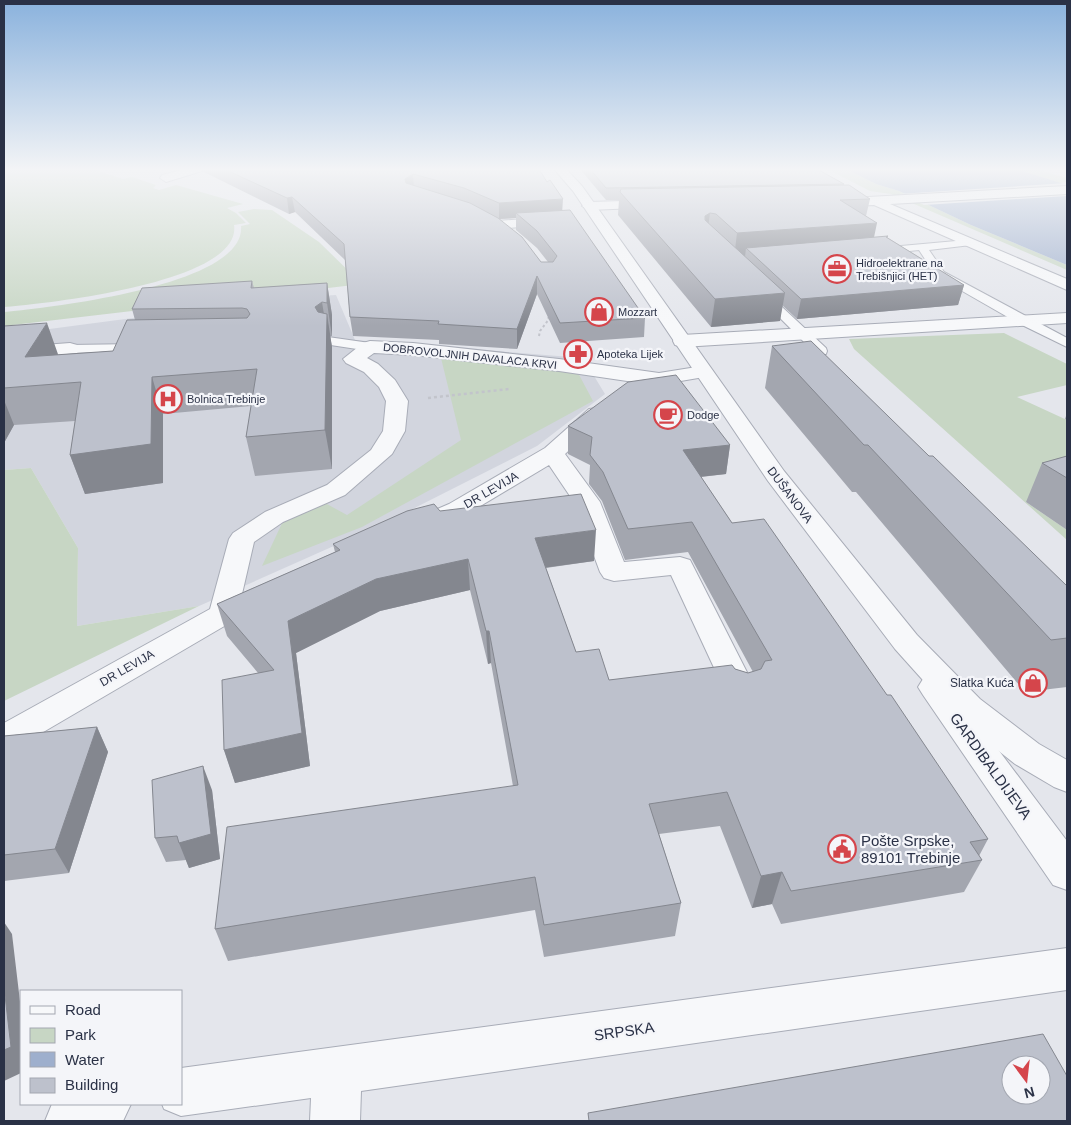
<svg xmlns="http://www.w3.org/2000/svg" width="1071" height="1125" viewBox="0 0 1071 1125" font-family="Helvetica,sans-serif">
  <style>
    .built { fill: #d2d5de }
    .green { fill: #c7d6c4 }
    .water { fill: #9eafcd }
    .pier { fill: #e4e6ec }
    .lines { fill: none; stroke-linecap: round; stroke-linejoin: round }
    .service-casing { stroke: #a8acb7; stroke-width: 2 }
    .minor-casing { stroke: #a8acb7; stroke-width: 2 }
    .tertiary-casing { stroke: #a8acb7; stroke-width: 2 }
    .path-far1 { stroke: #c2c4cb; stroke-width: 2; stroke-dasharray: 2.5 2.5; stroke-linecap: butt }
    .path { stroke: #c2c4cb; stroke-width: 2.5; stroke-dasharray: 3 3; stroke-linecap: butt }
    .service { fill: #f7f8fa; fill-rule: evenodd }
    .minor { fill: #f7f8fa; fill-rule: evenodd }
    .tertiary { fill: #f7f8fa; fill-rule: evenodd }
    .wall { fill: #a3a6af; fill-rule: evenodd }
    .shaded-wall { fill: #84878f }
    .building { fill: #bdc1cc; stroke: #84878f; fill-rule: evenodd }
    .labels { text-anchor: middle; dominant-baseline: central; stroke-width: 4.5; stroke-linejoin: round; paint-order: stroke }
    .far-poi-label { font-size: 11px; fill: #2a3146; stroke: #f4f5f9; text-anchor: start }
    .far-street-label { font-size: 11px; fill: #2a3146; stroke: #f4f5f9 }
    .street-label { font-size: 12px; fill: #2a3146; stroke: #f4f5f9 }
    .poi-label { font-size: 12px; fill: #2a3146; stroke: #f4f5f9; text-anchor: end }
    .near-street-label { font-size: 15px; fill: #2a3146; stroke: #f4f5f9 }
    .near-poi-label { font-size: 15px; fill: #2a3146; stroke: #f4f5f9; text-anchor: start }
  </style>
  <rect width="100%" height="100%" fill="#e4e6ec"/>
  <path class="built" d="M336,295L355,340L583,358L605,394L537,446L381,525L199,606L77,626L78,548L31,468L4,470V335L284,298Z"/>
  <path class="green" d="M4,169H92L123,179L132,177L156,185L153,188L159,190L176,185L243,204L227,208L236,213L246,223L234,225C243,283 43,304 4,307Z
    M827,169H846L876,184L899,191L971,225L1067,265V270L891,194L870,191Z
    M1016,169H1034L1067,178V182L1059,183Z
    M254,209L272,210L319,242L362,284L4,326V312C46,308 247,286 241,226L250,224L238,212Z
    M1004,333L1067,364V385L1017,397L1067,420V491L1026,502L1067,530V540L854,349L849,339Z
    M441,358L577,371L593,401L362,527L262,566L284,519L325,503L347,515L461,440Z
    M31,468L78,548L77,626L199,606L4,701V470Z"/>
  <path class="water" d="M846,169H1016L1067,185V265L971,225L899,191L876,184Z"/>
  <path class="pier" d="M1067,183V196L924,205L899,194Z"/>
  <g class="lines">
    <defs>
      <path id="service" d="M967,240L971,241V245L929,250L944,272L1067,338V347L1018,323L936,276L919,250L879,254L874,251L879,248Z
        M763,292L767,293L826,348L827,351L826,354H816L757,295L759,293Z
        M328,337L370,343L376,347L370,351L324,344L322,341Z
        M137,344L143,348L142,351L70,353L64,349L70,345Z"/>
      <path id="minor" d="M186,169H204L202,171L166,182L160,178L162,175Z
        M1067,186V194L890,204L1067,279V290L874,205L832,207L825,203L832,199Z
        M656,200L663,204L661,207L589,210L582,206L589,202Z
        M554,217L561,221L559,224L497,229L490,225L497,221Z
        M1067,313V323L682,347L675,345L673,341L675,337L682,335Z
        M370,341L413,343L559,359L659,373L703,366L710,368L713,372L710,376L663,384L641,392L634,390L631,386L634,382L559,371L413,355L374,353L367,358L378,364L395,380L408,401L405,431L392,454L345,495L283,522L254,542L242,594L254,591L264,593L269,600L264,607L233,621L16,748L4,752V723L210,609L229,539L233,533L265,512L327,485L371,450L383,431L386,401L379,387L364,372L346,363L343,359L363,343Z
        M70,343L77,345L79,349L77,353L4,360V348Z
        M597,408L605,409L608,414L565,454L600,502L624,562L680,557L690,560L757,692L753,700L741,704L729,700L671,575L614,581L604,578L600,572L574,502L549,465L467,514L432,531L423,533L414,531L410,525L414,519L449,504L545,448L589,409Z
        M934,675L945,679L1067,841V890L1053,885L923,695L918,687L923,679Z
        M1067,948V990L361,1091L360,1121H310L311,1098L181,1116L164,1109L162,1104H181V1068Z
        M52,1104H131L123,1121H45Z"/>
      <path id="tertiary" d="M554,169H566L582,186L784,471L917,635L980,699L1039,744L1067,760V792L1054,787L1015,764L956,717L895,649L768,481L573,191Z"/>
    </defs>
    <use href="#service" class="service-casing"/>
    <use href="#minor" class="minor-casing"/>
    <use href="#tertiary" class="tertiary-casing"/>
    <path class="path-far1" d="M539,336L540,331L549,319L548,317"/>
    <path class="path" d="M428,398L509,389"/>
    <use href="#service" class="service"/>
    <use href="#minor" class="minor"/>
    <use href="#tertiary" class="tertiary"/>
  </g>
  <path class="wall" d="M203,169H539L562,210L645,318L644,337L560,343L537,294L517,349L439,344V340L353,336L350,317L345,260L295,212L289,214L204,172ZM516,218V230L537,248L548,262H541L500,219Z
    M580,169H817L844,184V185L870,199L866,216L874,238L888,236V238L964,285L958,305L797,319L782,305L780,321L711,327L618,215L619,200H606Z
    M252,281L254,288L327,283L332,315V336H330L332,347V469L255,476L246,437L251,406L163,414V483L85,494L70,455L75,421L14,425L4,443V326L58,355L113,351L135,320L132,309Z
    M772,346L929,456L1067,586V687L1025,692L856,492H852L765,388Z
    M1067,413V420L1065,419Z
    M568,426L730,445L726,474L701,477L732,523L887,695L988,839L979,856L982,860L964,892L781,924L772,904L752,908L720,826L659,834L681,903L675,936L544,957L535,910L228,961L215,929L513,786L491,663L488,664L470,590L380,611L296,653L310,766L235,783L224,750L258,673L227,636L217,604L335,552L333,544L440,511L594,561L546,568L576,652L609,680L735,669L748,673L753,672L688,552L625,560L602,501L589,484L590,465L568,454Z
    M1067,456V530L1026,502L1042,463Z
    M97,727L108,752L69,873L4,881V736Z
    M212,790L220,859L189,868L186,860L166,862L155,838Z"/>
  <path class="shaded-wall" d="M413,174L414,189L406,194L405,179Z
    M292,197L295,212L289,214L287,198Z
    M563,199L562,214L516,213V218L499,219V203Z
    M710,213L707,236L705,216Z
    M877,223L872,247L746,248L745,257L734,258L737,233Z
    M537,276V294L517,349V329Z
    M327,283L332,315V336L327,303Z
    M964,285L958,305L797,319L801,299Z
    M785,293L780,321L711,327L715,299Z
    M322,302L327,333V314L332,347V469L325,430L315,307Z
    M47,323L59,357H25Z
    M152,377L163,414V483L85,494L70,455Z
    M4,400L14,425L4,443Z
    M730,445L726,474L680,479L683,450Z
    M596,530L594,561L535,569V538Z
    M468,559L470,590L380,611L296,653L310,766L235,783L224,750L302,733L288,621L376,579Z
    M486,631H489L491,663L488,664Z
    M97,727L108,752L69,873L55,849Z
    M203,766L212,790L220,859L189,868L179,843Z
    M782,872L772,904L752,908L761,876Z
    M4,922L12,934L21,1010V1073L4,1081Z"/>
  <path class="building" d="M224,169H539L547,182L550,180L563,199L499,203L464,188L413,174L405,179L406,183L470,203L498,218L522,237L541,262H553L557,256L537,231L516,213L570,210L645,318L560,323L537,276L517,329L438,324L439,321L350,317L344,244L292,197L287,198Z
    M590,169H817L844,184L606,188Z
    M849,185L870,199L840,200L877,223L737,233L716,214L710,213L705,216V220L785,293L715,299L620,192L621,189Z
    M888,236L886,237L964,285L801,299L746,248Z
    M252,281L251,288L327,283V303L322,302L315,307L318,312L327,314L325,430L246,437L257,369L152,377L151,444L70,455L81,382L4,388V326L47,323L25,357L113,351L127,320L247,318L250,314L247,309L242,308L132,309L142,288Z
    M811,341L929,456H933L1067,586V638L1051,640L868,445H864L772,346Z
    M676,375L730,445L683,450L732,523L764,519L887,695H891L988,839L970,842L982,860L791,891L782,872L761,876L727,792L649,804L681,903L544,925L535,877L215,929L227,827L518,785L489,631H486L468,559L376,579L288,621L302,733L224,750L222,680L274,670L217,604L340,550L333,544L407,511L434,504L440,511L581,494L596,530L535,538L576,652L599,649L609,680L732,665L735,669L748,673L761,669L765,661L772,660L692,522L628,529L603,472L590,455L592,437L568,426L628,382Z
    M1067,456V478L1042,463Z
    M97,727L55,849L4,855V736Z
    M203,766L211,834L179,843L177,836L155,838L152,780Z
    M4,987L11,1047L4,1050Z
    M1043,1034L1067,1076V1121H589L588,1113ZM1011,1065H1041V1095H1011Z"/>
  <linearGradient id="sky" x2="0" y2="1"><stop stop-color="#8ab2dd"/><stop offset="0.52" stop-color="#f3f4f6"/><stop offset="1" stop-color="#f3f4f6" stop-opacity="0"/></linearGradient>
  <rect width="1071" height="326" fill="url(#sky)"/>
  <defs>
    <symbol id="office-ring" viewBox="-11 -11 22 22"><circle r="9.5" fill="#f4f5f9" stroke="#d5454b" stroke-width="1.5"/><path d="M-6-3h4V-5.5h4V-3h4V5H-6ZM-1-4.5V-3h2v-1.5ZM-6 0V1H6V0Z" fill="#d5454b"/></symbol>
    <symbol id="shop-ring" viewBox="-11 -11 22 22"><circle r="9.5" fill="#f4f5f9" stroke="#d5454b" stroke-width="1.5"/><path d="M-5-2.5h2.3a2.7 3.5 0 0 1 5.4 0H5L5.5 6h-11ZM-1.5-2.5h3a1.5 2.3 0 0 0-3 0Z" fill="#d5454b"/></symbol>
    <symbol id="pharmacy-ring" viewBox="-11 -11 22 22"><circle r="9.5" fill="#f4f5f9" stroke="#d5454b" stroke-width="1.5"/><path d="M-2-6h4v4h4v4h-4v4h-4v-4h-4v-4h4Z" fill="#d5454b"/></symbol>
    <symbol id="hospital-ring" viewBox="-11 -11 22 22"><circle r="9.5" fill="#f4f5f9" stroke="#d5454b" stroke-width="1.5"/><path d="M-5-5h3v3.5h4V-5h3V5h-3V1.5h-4V5h-3Z" fill="#d5454b"/></symbol>
    <symbol id="cafe-ring" viewBox="-11 -11 22 22"><circle r="9.5" fill="#f4f5f9" stroke="#d5454b" stroke-width="1.5"/><path d="M-5.5-4.5H6V0H3Q3 3.5 0 3.5H-2.5Q-5.5 3.5-5.5 0ZM3-3.2v2h1.7v-2ZM-6 4.5H4V6H-6Z" fill="#d5454b"/></symbol>
    <symbol id="civic-ring" viewBox="-11 -11 22 22"><circle r="9.5" fill="#f4f5f9" stroke="#d5454b" stroke-width="1.5"/><path d="M-.6-6.5H3V-4.5H.6V-3L4-1V1h2V6H-6V1h2V-1L-.6-3ZM-1.2 2.5V6h2.4V2.5Z" fill="#d5454b"/></symbol>
  </defs>
  <g fill-rule="evenodd">
    <use href="#office-ring" x="821" y="253" width="32" height="32"/>
    <use href="#shop-ring" x="583" y="296" width="32" height="32"/>
    <use href="#pharmacy-ring" x="562" y="338" width="32" height="32"/>
    <use href="#hospital-ring" x="152" y="383" width="32" height="32"/>
    <use href="#cafe-ring" x="652" y="399" width="32" height="32"/>
    <use href="#shop-ring" x="1017" y="667" width="32" height="32"/>
    <use href="#civic-ring" x="826" y="833" width="32" height="32"/>
  </g>
  <g class="labels">
    <g class="far-poi-label">
      <text x="856" y="263">Hidroelektrane na<tspan x="856" dy="13">Trebišnjici (HET)</tspan></text>
      <text x="618" y="312">Mozzart</text>
      <text x="597" y="354">Apoteka Lijek</text>
      <text x="187" y="399">Bolnica Trebinje</text>
      <text x="687" y="415">Dodge</text>
    </g>
    <g class="far-street-label">
      <text transform="translate(470 356) rotate(6)">DOBROVOLJNIH DAVALACA KRVI</text>
    </g>
    <g class="street-label">
      <text transform="translate(491 490) rotate(-30)">DR LEVIJA</text>
      <text transform="translate(790 495) rotate(53)">DUŠANOVA</text>
      <text transform="translate(127 668) rotate(-30)">DR LEVIJA</text>
    </g>
    <g class="poi-label">
      <text x="1014" y="683">Slatka Kuća</text>
    </g>
    <g class="near-street-label">
      <text transform="translate(991 766) rotate(54)">GARDIBALDIJEVA</text>
      <text transform="translate(624 1031) rotate(-8)">SRPSKA</text>
    </g>
    <g class="near-poi-label">
      <text x="861" y="840">Pošte Srpske,<tspan x="861" dy="17">89101 Trebinje</tspan></text>
    </g>
  </g>
  <rect width="1071" height="1125" fill="none" stroke="#2a3146" stroke-width="10"/>
  <rect x="20" y="990" width="162" height="115" fill="#f4f5f9" stroke="#a3a7b1"/>
  <rect x="30" y="1006" width="25" height="8" fill="#f7f8fa" stroke="#a3a7b1"/>
  <text x="65" y="1015" font-size="15" fill="#2a3146">Road</text>
  <rect x="30" y="1028" width="25" height="15" fill="#c7d6c4" stroke="#a3a7b1"/>
  <text x="65" y="1040" font-size="15" fill="#2a3146">Park</text>
  <rect x="30" y="1052" width="25" height="15" fill="#9eafcd" stroke="#a3a7b1"/>
  <text x="65" y="1065" font-size="15" fill="#2a3146">Water</text>
  <rect x="30" y="1078" width="25" height="15" fill="#bdc1cc" stroke="#a3a7b1"/>
  <text x="65" y="1090" font-size="15" fill="#2a3146">Building</text>
  <g transform="translate(1026 1080) rotate(165)"><circle r="24" fill="#f4f5f9" stroke="#a3a7b1"/>
  <path d="M0-4L9 19L0 12L-9 19Z" fill="#d5454b"/>
  <text y="-8" font-size="14" font-weight="bold" text-anchor="middle" fill="#2a3146">N</text>
  </g>
</svg>
